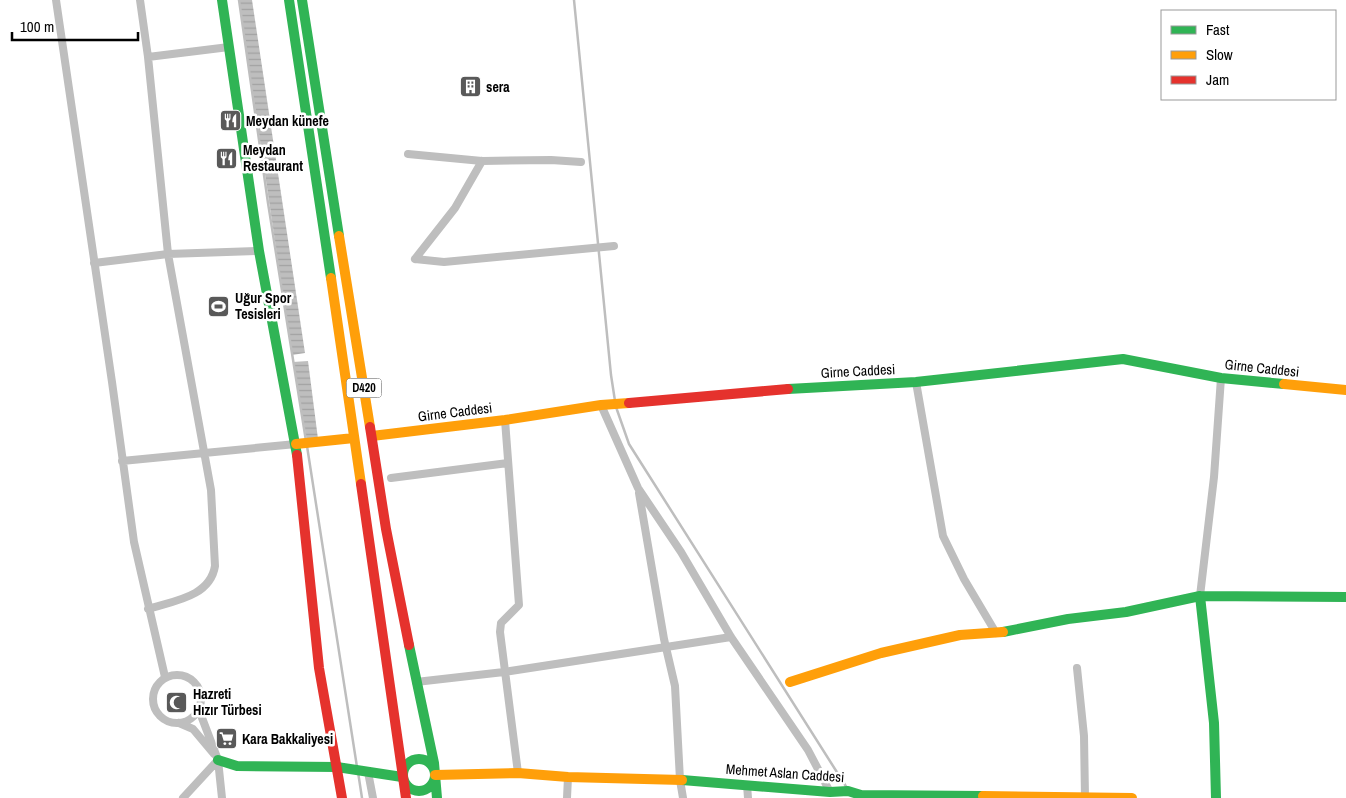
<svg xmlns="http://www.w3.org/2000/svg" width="1346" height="798" viewBox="0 0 1346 798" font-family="'Archivo Narrow',sans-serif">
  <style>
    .water { fill: url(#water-rules) }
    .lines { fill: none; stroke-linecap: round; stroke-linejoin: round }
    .stream { stroke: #bebebe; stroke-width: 2.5 }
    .street { stroke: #bebebe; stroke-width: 8 }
    .fast { stroke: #30b455; stroke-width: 10 }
    .slow { stroke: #ff9f0a; stroke-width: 10 }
    .jam { stroke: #e5322d; stroke-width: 10 }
    .labels { text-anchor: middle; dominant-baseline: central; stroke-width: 5; stroke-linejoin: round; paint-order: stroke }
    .shield { fill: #fff; stroke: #4c4c4c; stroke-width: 1 }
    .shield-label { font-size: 12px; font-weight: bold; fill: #000 }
    .poi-label { font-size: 14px; font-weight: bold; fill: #000; stroke: #fff; text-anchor: start }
    .street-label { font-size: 14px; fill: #000; stroke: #fff }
  </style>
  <defs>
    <pattern id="water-rules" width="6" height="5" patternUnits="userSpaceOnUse" patternTransform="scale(1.25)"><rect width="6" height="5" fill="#bebebe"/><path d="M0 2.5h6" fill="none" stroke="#a2a2a2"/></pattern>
  </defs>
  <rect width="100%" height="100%" fill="#fff"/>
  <path class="water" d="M239,0H252L305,353L292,355Z
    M308,361L318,439L307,441L293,362Z"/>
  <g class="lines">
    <path class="stream" d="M239,0L268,203L306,441
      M574,0L611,375L615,401
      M616,407L629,444L847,788
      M307,446L357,767
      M358,772L362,798"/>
    <path class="street" d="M56,0L112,382L134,542L165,677
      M140,0L148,57L168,254L211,490L215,566C210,597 173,601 148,609
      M148,57L229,47
      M408,154L482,161L551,160L581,162
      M415,259L444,262L614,246
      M415,259L455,208L482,161
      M94,263L168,254L259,251
      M916,382L943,536L964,579L996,633
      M601,405L638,488L681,552L731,637L808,750L830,792
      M505,420L519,605L501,623L500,632L518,773
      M122,461L296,444
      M391,478L508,463
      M639,493L664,639L675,686L680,780L683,798
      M1200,596L1214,477L1221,378
      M1077,668L1084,736L1085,797
      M153 699a24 24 0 1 1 48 0a24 24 0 1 1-48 0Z
      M416,682L504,672L731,637
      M199,710L218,760L222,798
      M179,723L193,729L214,754
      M368,772L373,798
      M747,785L748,798
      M183,798L218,760
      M567,798L568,777"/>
    <path class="fast" d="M222,0L259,251L297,455
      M289,0L331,278
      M302,0L339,236
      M788,389L916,382L1123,359L1221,378L1284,384
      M1200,596L1214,723L1216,798
      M1003,632L1068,619L1126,612L1200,596L1346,597
      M409,645L434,763L437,798
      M403 775a16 16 0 1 1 32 0a16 16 0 1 1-32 0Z
      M218,760L237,766L337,767L402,777
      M682,780L830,792L848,791L861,795L983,796"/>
    <path class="slow" d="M339,236L370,427
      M331,278L361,484
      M1284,384L1346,390
      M372,436L505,420L601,405L629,403
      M296,444L354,438
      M790,682L881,653L960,635L1003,632
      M435,775L518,773L568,777L682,780
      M983,796L1132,798"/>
    <path class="jam" d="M629,403L788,389
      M370,427L386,529L409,645
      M297,455L319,668L342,798
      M361,484L406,798"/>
  </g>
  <defs>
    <symbol id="building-square" viewBox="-11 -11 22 22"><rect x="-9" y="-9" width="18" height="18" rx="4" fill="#595959" stroke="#fff"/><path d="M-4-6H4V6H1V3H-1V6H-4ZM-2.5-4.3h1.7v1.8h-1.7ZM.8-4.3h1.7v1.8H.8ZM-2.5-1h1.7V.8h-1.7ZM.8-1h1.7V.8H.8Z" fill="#fff"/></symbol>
    <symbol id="restaurant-square" viewBox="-11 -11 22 22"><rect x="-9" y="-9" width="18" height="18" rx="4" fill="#595959" stroke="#fff"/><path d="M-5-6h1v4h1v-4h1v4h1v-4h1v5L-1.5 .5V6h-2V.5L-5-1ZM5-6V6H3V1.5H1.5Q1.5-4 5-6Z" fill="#fff"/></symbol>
    <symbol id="stadium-square" viewBox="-11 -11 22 22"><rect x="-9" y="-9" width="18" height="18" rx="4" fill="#595959" stroke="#fff"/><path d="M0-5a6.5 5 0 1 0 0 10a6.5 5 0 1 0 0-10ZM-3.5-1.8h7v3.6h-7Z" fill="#fff"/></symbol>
    <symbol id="mosque-square" viewBox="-11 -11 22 22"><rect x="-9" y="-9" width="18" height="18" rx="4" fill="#595959" stroke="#fff"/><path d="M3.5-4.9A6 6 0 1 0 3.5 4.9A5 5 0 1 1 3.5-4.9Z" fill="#fff"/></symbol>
    <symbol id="supermarket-square" viewBox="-11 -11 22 22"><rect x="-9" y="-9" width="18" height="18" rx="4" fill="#595959" stroke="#fff"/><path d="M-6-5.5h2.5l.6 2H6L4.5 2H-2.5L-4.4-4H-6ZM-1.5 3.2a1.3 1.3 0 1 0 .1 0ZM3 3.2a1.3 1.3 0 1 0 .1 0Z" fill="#fff"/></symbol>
  </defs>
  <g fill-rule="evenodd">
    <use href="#building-square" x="458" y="74" width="25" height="25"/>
    <use href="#restaurant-square" x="218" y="108" width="25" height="25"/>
    <use href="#restaurant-square" x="214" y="146" width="25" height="25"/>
    <use href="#stadium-square" x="206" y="294" width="25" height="25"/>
    <use href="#mosque-square" x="164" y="690" width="25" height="25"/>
    <use href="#supermarket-square" x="214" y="726" width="25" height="25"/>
  </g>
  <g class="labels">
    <rect class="shield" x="346.5" y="378.5" width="35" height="19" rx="4"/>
    <g class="shield-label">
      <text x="364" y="388">D420</text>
    </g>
    <g class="poi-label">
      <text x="486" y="87">sera</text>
      <text x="246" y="121">Meydan künefe</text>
      <text x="243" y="150">Meydan<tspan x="243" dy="16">Restaurant</tspan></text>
      <text x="235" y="298">Uğur Spor<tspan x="235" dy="16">Tesisleri</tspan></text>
      <text x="193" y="694">Hazreti<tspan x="193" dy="16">Hızır Türbesi</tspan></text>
      <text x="242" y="739">Kara Bakkaliyesi</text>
    </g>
    <g class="street-label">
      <text transform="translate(1262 368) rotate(6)">Girne Caddesi</text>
      <text transform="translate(858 371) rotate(-3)">Girne Caddesi</text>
      <text transform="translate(455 412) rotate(-7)">Girne Caddesi</text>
      <text transform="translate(785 773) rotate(4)">Mehmet Aslan Caddesi</text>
    </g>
  </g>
  <rect x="1161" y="10" width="175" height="90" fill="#ffffff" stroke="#999999"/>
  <rect x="1171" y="26" width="25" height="8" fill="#30b455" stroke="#999999"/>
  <text x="1206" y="35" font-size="15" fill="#000000">Fast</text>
  <rect x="1171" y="51" width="25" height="8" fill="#ff9f0a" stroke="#999999"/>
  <text x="1206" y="60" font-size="15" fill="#000000">Slow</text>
  <rect x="1171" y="76" width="25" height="8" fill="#e5322d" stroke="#999999"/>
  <text x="1206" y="85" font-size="15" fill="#000000">Jam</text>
  <path d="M12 32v8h126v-8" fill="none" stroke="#000000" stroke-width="2.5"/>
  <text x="20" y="32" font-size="15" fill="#000000" stroke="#ffffff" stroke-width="4" paint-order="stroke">100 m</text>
</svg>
